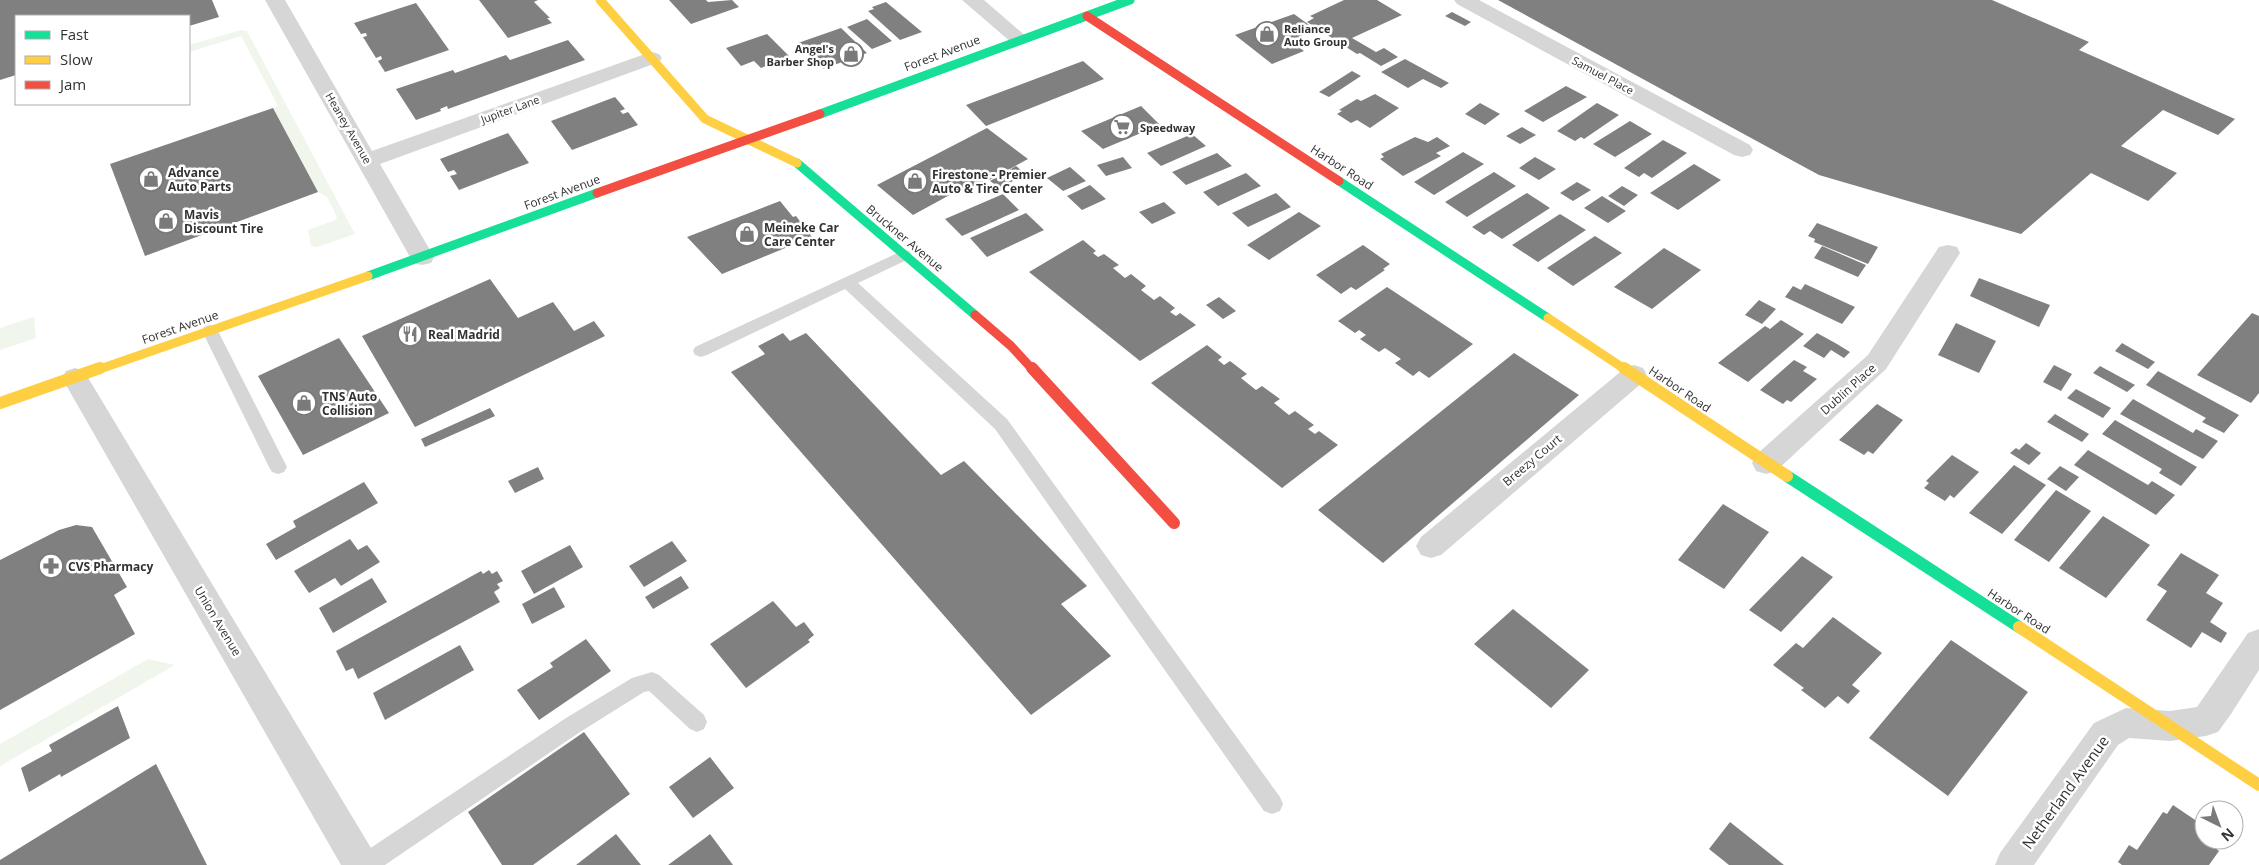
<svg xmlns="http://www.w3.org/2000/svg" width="2259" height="865" viewBox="0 0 2259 865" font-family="'Open Sans',sans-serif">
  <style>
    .green { fill: #f1f6ed }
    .building { fill: #808080 }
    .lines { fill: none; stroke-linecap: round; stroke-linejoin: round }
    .lane { fill: #d6d6d6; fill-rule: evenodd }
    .street { fill: #d6d6d6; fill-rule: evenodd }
    .fast-far1 { stroke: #16e098; stroke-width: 9 }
    .fast { stroke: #16e098; stroke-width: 12 }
    .slow-far1 { stroke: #ffcf43; stroke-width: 9 }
    .slow { stroke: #ffcf43; stroke-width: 12 }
    .jam-far1 { stroke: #f24e42; stroke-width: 9 }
    .jam { stroke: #f24e42; stroke-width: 12 }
    .labels { text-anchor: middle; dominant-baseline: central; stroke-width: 5; stroke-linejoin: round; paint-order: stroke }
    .far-poi-label { font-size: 11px; font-weight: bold; fill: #323232; stroke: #fff; text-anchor: start }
    .far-street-label { font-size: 11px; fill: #323232; stroke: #fff }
    .street-label { font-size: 12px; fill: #323232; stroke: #fff }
    .poi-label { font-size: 12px; font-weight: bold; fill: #323232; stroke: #fff; text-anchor: start }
    .near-street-label { font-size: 15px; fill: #323232; stroke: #fff }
  </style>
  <rect width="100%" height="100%" fill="#fff"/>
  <path class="green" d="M241,30L247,31L355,234L317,247L311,246L308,230L335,220L337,217L327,197L318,192L273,108L278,106L241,36L189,52V45Z
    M34,317L36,338L0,350V328Z
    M148,659L175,665L0,766V744Z"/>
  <path class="building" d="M0,0H212L219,17L189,26V16H16V75L0,80Z
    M479,0H538L534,2L550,18H547L552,23L508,38Z
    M669,0H706L708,2L732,0L739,7L691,24Z
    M1344,0H1377L1402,15L1352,38L1376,52L1384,48L1398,57L1381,66L1360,53L1357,54L1307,22L1314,18L1310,16Z
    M1498,0H1992L2089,42L2079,50L2235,119L2218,135L2163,110L2121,146L2177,173L2148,201L2091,173L2021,234L1819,175Z
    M886,2L922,32L900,40L868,11L874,9L872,7Z
    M416,3L449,50L385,72L378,61L382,59L381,56L376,58L363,37L367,36L366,33L361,34L354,23Z
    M1452,12L1471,22L1465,26L1445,16Z
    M1294,14L1312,27L1299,32L1303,35L1290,41L1304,51L1272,64L1235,35Z
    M867,19L892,41L872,49L847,27Z
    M841,28L867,53L823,69L798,43Z
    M767,34L790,57L761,68L754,61L741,66L726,48Z
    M568,40L585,60L448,109L447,106L440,109L441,111L416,120L396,89L453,70L455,73L506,55L510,60Z
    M1405,59L1449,83L1441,88L1423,79L1408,88L1381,72Z
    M1083,61L1104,79L986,126L966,105Z
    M1352,71L1361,76L1329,97L1319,92Z
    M1566,86L1587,97L1543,122L1524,111Z
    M1375,94L1399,108L1370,128L1357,120L1351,123L1337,114L1342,111L1339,110L1357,99L1361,101Z
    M615,97L625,109L620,111L623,114L628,112L638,125L572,150L551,121Z
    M1480,103L1500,114L1485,125L1465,114Z
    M1597,103L1619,115L1584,139L1581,137L1575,141L1557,131Z
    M1141,106L1160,125L1103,149L1081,131Z
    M273,108L318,192L145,256L110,164Z
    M1630,121L1652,134L1615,157L1593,144Z
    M1522,127L1536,135L1520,144L1506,136Z
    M987,128L1028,159L973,189L968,185L913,215L877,185Z
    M508,133L529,163L459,190L450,176L457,174L454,170L448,172L440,159Z
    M1192,134L1206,146L1161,166L1147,153Z
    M1415,137L1428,142L1437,137L1450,146L1436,153L1441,156L1403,176L1380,159L1384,157L1381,154Z
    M1663,140L1687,153L1652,178L1644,173L1639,177L1624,168Z
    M1463,152L1484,164L1434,195L1414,182Z
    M1217,153L1232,166L1186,185L1172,172Z
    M1123,157L1132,168L1106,176L1097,165Z
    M1535,157L1556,169L1539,180L1519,168Z
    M1694,164L1721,180L1678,210L1650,193Z
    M1016,166L1026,174L1000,188L990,181Z
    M1070,167L1086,181L1063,191L1047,178Z
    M1494,172L1516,186L1467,217L1445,202Z
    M1246,173L1261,186L1218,206L1203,192Z
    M1577,182L1591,190L1573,201L1560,193Z
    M1090,185L1106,199L1082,210L1067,196Z
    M1622,186L1638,195L1624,206L1608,196Z
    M1276,193L1291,207L1248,227L1232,213Z
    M1527,193L1550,208L1502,239L1490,231L1484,235L1472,227Z
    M1003,194L1019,210L962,236L945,219Z
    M1602,196L1626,211L1608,223L1584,208Z
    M780,201L793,217L796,216L812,237L722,274L687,237Z
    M1164,202L1176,213L1152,224L1139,212Z
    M1299,212L1321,226L1269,260L1247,245Z
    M1026,213L1044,230L987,257L970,238Z
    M1560,214L1586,230L1538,262L1512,245Z
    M1817,223L1878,247L1868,264L1814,242L1815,239L1808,236Z
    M1595,236L1622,253L1573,286L1547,268Z
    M1083,240L1096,251L1093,253L1098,257L1104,254L1119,265L1113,268L1125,278L1131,274L1146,286L1141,290L1154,300L1160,296L1175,308L1170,312L1176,316L1180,313L1196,325L1140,361L1029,272Z
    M1363,245L1390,264L1383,269L1385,270L1356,290L1351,287L1341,294L1316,275Z
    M1822,246L1866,265L1858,277L1814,258Z
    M1664,248L1701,270L1652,309L1614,287Z
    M1979,278L2050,305L2039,327L1970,296Z
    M490,279L518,318L553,302L574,331L594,321L605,336L415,427L362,336Z
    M1805,284L1855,307L1842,324L1785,297L1793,286L1801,290Z
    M1387,287L1440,322L1473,344L1429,378L1419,371L1413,376L1395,363L1401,359L1385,348L1379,352L1360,339L1366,335L1359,330L1355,333L1338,321Z
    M1219,297L1236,311L1223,319L1206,305Z
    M1759,300L1776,309L1762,324L1745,315Z
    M2252,313L2259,316V393L2251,403L2197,375Z
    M1781,320L1804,334L1748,382L1718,363L1765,326L1770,329Z
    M1956,323L1996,341L1979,373L1938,355Z
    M783,333L790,341L806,333L941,475L964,461L1087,586L1061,604L1111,656L1031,715L731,372L765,354L758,346Z
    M1817,333L1837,344L1850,352L1844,358L1831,350L1824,358L1803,346Z
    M339,338L389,413L303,455L258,376Z
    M2122,343L2155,362L2148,369L2115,351Z
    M1207,345L1222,357L1218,360L1224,365L1230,361L1247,374L1241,378L1256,390L1262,386L1280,399L1274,403L1289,415L1295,411L1314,425L1308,429L1315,434L1319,431L1338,445L1282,488L1151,383Z
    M1514,353L1579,395L1383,563L1318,510Z
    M1794,360L1807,367L1803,371L1817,379L1791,402L1787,400L1783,404L1760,390Z
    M2054,365L2072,374L2061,391L2043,382Z
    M2100,366L2135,385L2127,392L2093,373Z
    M2158,371L2239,415L2224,433L2202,422L2206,418L2146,385Z
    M2076,389L2111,408L2103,418L2067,398Z
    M2133,399L2193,433L2196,429L2218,441L2203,459L2120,414Z
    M1877,404L1903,420L1873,454L1868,451L1864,455L1839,440Z
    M490,408L495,416L425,447L421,439Z
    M2055,414L2089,434L2082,442L2047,422Z
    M2115,420L2197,467L2181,486L2159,473L2162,469L2102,434Z
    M2026,443L2041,453L2029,465L2010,453L2016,448L2019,450Z
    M2088,450L2148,485L2152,481L2175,495L2156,515L2074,465Z
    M1952,455L1979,472L1954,498L1950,495L1945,501L1924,488L1929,483L1926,481Z
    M2014,465L2046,485L2002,534L1969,513Z
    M2060,466L2079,477L2066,491L2047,479Z
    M538,467L544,479L515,493L508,481Z
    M364,482L378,503L276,560L266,544L296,527L293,521Z
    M2056,490L2091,511L2049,562L2014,540Z
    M1723,504L1769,532L1724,589L1678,560Z
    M2103,516L2150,545L2106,598L2059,568Z
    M76,525L92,527L127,587L114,595L135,634L0,710V560L59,530Z
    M350,539L358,550L367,545L380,562L341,586L335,578L309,593L294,571Z
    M672,541L687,561L644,587L629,566Z
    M570,545L583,567L534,594L521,571Z
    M2181,553L2219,575L2206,593L2223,603L2210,622L2227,633L2221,643L2202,632L2191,648L2146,620L2167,591L2157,585Z
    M1802,556L1833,577L1781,632L1749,610Z
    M489,570L492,574L497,571L503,581L497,584L500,588L494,592L500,602L358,679L353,668L346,671L336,651L481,571L483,574Z
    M681,576L689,588L653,609L645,597Z
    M372,578L387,602L333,633L319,608Z
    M554,587L565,607L532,624L522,604Z
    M773,601L796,627L804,622L814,635L808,640L810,642L746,688L710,644Z
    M1513,609L1589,670L1551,708L1474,644Z
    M1833,617L1882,653L1852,685L1860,691L1848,704L1838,696L1825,708L1801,690L1804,688L1773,665L1796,643L1803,648Z
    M586,639L611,671L539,720L517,690L553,667L550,663Z
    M1951,640L2028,692L1948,796L1869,738Z
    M460,645L474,670L385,720L373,693Z
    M118,706L130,738L61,777L60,774L29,792L21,768L52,751L49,745Z
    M584,732L630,794L533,865H502L468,812Z
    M710,757L734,788L693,818L669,787Z
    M156,764L207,865H0V860Z
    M2173,805L2204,826V840H2219L2214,847L2219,851L2209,865H2122L2118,862L2129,845L2137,850L2163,812L2167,814Z
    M1730,822L1784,865H1729L1709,849Z
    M616,834L641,865H576Z
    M710,834L733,865H668L705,838Z"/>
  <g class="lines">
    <path class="lane" d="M904,250L909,251L912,255L909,259L858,283L1007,419L1280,797L1283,804L1280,811L1272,814L1264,811L995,429L845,289L707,355L701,357L695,355L693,351L695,347Z
      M210,325L216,327L218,331L287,467L284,472L278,474L272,472L269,467L202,331L204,327Z
      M652,672L659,675L704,715L707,722L704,729L697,732L690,729L649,691L644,692L580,732L385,865H354L357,857L566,718L632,678Z"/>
    <path class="street" d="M265,0H285L372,151L645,54L652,52L659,54L662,58L659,62L380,164L434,257L431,263L422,265L413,263L410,257Z
      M962,0H984L1029,39L1026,43L1019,45L1012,43Z
      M1454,0H1479L1750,145L1753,150L1750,155L1742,157L1734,155L1457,4Z
      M1948,245L1957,247L1960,253L1886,369L1776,471L1766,474L1756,471L1752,463L1756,455L1868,355L1939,247Z
      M1634,365L1643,368L1647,375L1643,382L1441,555L1431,558L1421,555L1416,546L1421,537L1625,368Z
      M75,368L84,371L374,853L379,865H341L62,378L66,371Z
      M2259,629V670L2231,714L2218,732L2206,736L2170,741L2129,738L2118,745L2034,865H1995L2000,853L2094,723L2126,708L2170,711L2197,707L2248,633Z"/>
    <path class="fast-far1" d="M820,114L1130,0
      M797,163L975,315
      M1339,181L1548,318
      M368,276L597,193"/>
    <path class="fast" d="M1787,476L2019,627"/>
    <path class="slow-far1" d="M600,0L705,119L797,163
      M1548,318L1626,370
      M97,370L368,276"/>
    <path class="slow" d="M1624,368L1787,476
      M0,403L100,368
      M2019,627L2259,785"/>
    <path class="jam-far1" d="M1087,16L1339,181
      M597,193L820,114
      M975,315L1011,346L1033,370"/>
    <path class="jam" d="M1032,368L1174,523"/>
  </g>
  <defs>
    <symbol id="shop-ring" viewBox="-11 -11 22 22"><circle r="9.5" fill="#fff" stroke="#7a7a7a" stroke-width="1.5"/><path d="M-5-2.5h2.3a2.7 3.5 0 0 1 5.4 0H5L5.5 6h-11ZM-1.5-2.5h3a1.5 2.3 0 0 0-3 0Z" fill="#7a7a7a"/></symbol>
    <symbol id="supermarket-ring" viewBox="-11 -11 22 22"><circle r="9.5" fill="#fff" stroke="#7a7a7a" stroke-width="1.5"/><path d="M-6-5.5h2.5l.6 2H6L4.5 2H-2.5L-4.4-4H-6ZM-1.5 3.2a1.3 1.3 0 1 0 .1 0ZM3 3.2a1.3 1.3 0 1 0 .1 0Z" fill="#7a7a7a"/></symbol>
    <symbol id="restaurant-ring" viewBox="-11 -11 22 22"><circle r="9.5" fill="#fff" stroke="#7a7a7a" stroke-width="1.5"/><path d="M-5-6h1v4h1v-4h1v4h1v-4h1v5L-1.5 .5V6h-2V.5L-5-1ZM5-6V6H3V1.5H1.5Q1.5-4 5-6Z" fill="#7a7a7a"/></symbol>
    <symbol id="pharmacy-ring" viewBox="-11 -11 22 22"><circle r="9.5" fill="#fff" stroke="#7a7a7a" stroke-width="1.5"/><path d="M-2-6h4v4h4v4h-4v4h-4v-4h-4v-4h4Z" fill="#7a7a7a"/></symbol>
  </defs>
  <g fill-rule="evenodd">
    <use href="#shop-ring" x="1253" y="20" width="28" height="28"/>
    <use href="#shop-ring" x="837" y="40" width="28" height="28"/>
    <use href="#supermarket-ring" x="1108" y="113" width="28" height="28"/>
    <use href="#shop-ring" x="137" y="165" width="28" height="28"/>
    <use href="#shop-ring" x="901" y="167" width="28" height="28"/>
    <use href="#shop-ring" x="152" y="207" width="28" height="28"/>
    <use href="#shop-ring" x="733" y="220" width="28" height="28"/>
    <use href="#restaurant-ring" x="396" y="320" width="28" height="28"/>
    <use href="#shop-ring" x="290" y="389" width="28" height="28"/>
    <use href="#pharmacy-ring" x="37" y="552" width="28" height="28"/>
  </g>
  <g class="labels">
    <g class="far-poi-label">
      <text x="1284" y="28">Reliance<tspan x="1284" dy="13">Auto Group</tspan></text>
      <text x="834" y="48" text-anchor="end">Angel's<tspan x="834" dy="13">Barber Shop</tspan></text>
      <text x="1140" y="127">Speedway</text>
    </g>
    <g class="far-street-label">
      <text transform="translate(1603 75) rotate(28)">Samuel Place</text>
      <text transform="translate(510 109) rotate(-20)">Jupiter Lane</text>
      <text transform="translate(349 128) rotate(60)">Heaney Avenue</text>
    </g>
    <g class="street-label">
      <text transform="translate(942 53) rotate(-21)">Forest Avenue</text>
      <text transform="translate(1342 167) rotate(33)">Harbor Road</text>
      <text transform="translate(562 192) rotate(-20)">Forest Avenue</text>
      <text transform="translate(905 238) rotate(40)">Bruckner Avenue</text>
      <text transform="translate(180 327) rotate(-19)">Forest Avenue</text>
      <text transform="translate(1680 389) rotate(34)">Harbor Road</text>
      <text transform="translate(1848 389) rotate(-42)">Dublin Place</text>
      <text transform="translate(1532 460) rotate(-40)">Breezy Court</text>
      <text transform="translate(2019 611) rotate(33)">Harbor Road</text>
      <text transform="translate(218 621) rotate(59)">Union Avenue</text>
    </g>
    <g class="poi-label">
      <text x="168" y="172">Advance<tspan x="168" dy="14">Auto Parts</tspan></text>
      <text x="932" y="174">Firestone - Premier<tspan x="932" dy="14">Auto &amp; Tire Center</tspan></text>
      <text x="184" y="214">Mavis<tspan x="184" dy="14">Discount Tire</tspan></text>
      <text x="764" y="227">Meineke Car<tspan x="764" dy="14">Care Center</tspan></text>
      <text x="428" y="334">Real Madrid</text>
      <text x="322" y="396">TNS Auto<tspan x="322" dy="14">Collision</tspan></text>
      <text x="68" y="566">CVS Pharmacy</text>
    </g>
    <g class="near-street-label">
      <text transform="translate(2065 792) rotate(-54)">Netherland Avenue</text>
    </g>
  </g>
  <rect x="15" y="15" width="175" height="90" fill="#ffffff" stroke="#adadad"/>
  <rect x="25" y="31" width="25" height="8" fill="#16e098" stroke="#adadad"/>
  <text x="60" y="40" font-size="15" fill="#323232">Fast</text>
  <rect x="25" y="56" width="25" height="8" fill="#ffcf43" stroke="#adadad"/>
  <text x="60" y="65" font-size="15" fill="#323232">Slow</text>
  <rect x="25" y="81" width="25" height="8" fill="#f24e42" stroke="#adadad"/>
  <text x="60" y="90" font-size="15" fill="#323232">Jam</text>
  <g transform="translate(2219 825) rotate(138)"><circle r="24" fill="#ffffff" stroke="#adadad"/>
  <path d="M0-4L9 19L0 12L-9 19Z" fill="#7a7a7a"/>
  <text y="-8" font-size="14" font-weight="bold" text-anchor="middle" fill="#323232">N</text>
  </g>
</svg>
